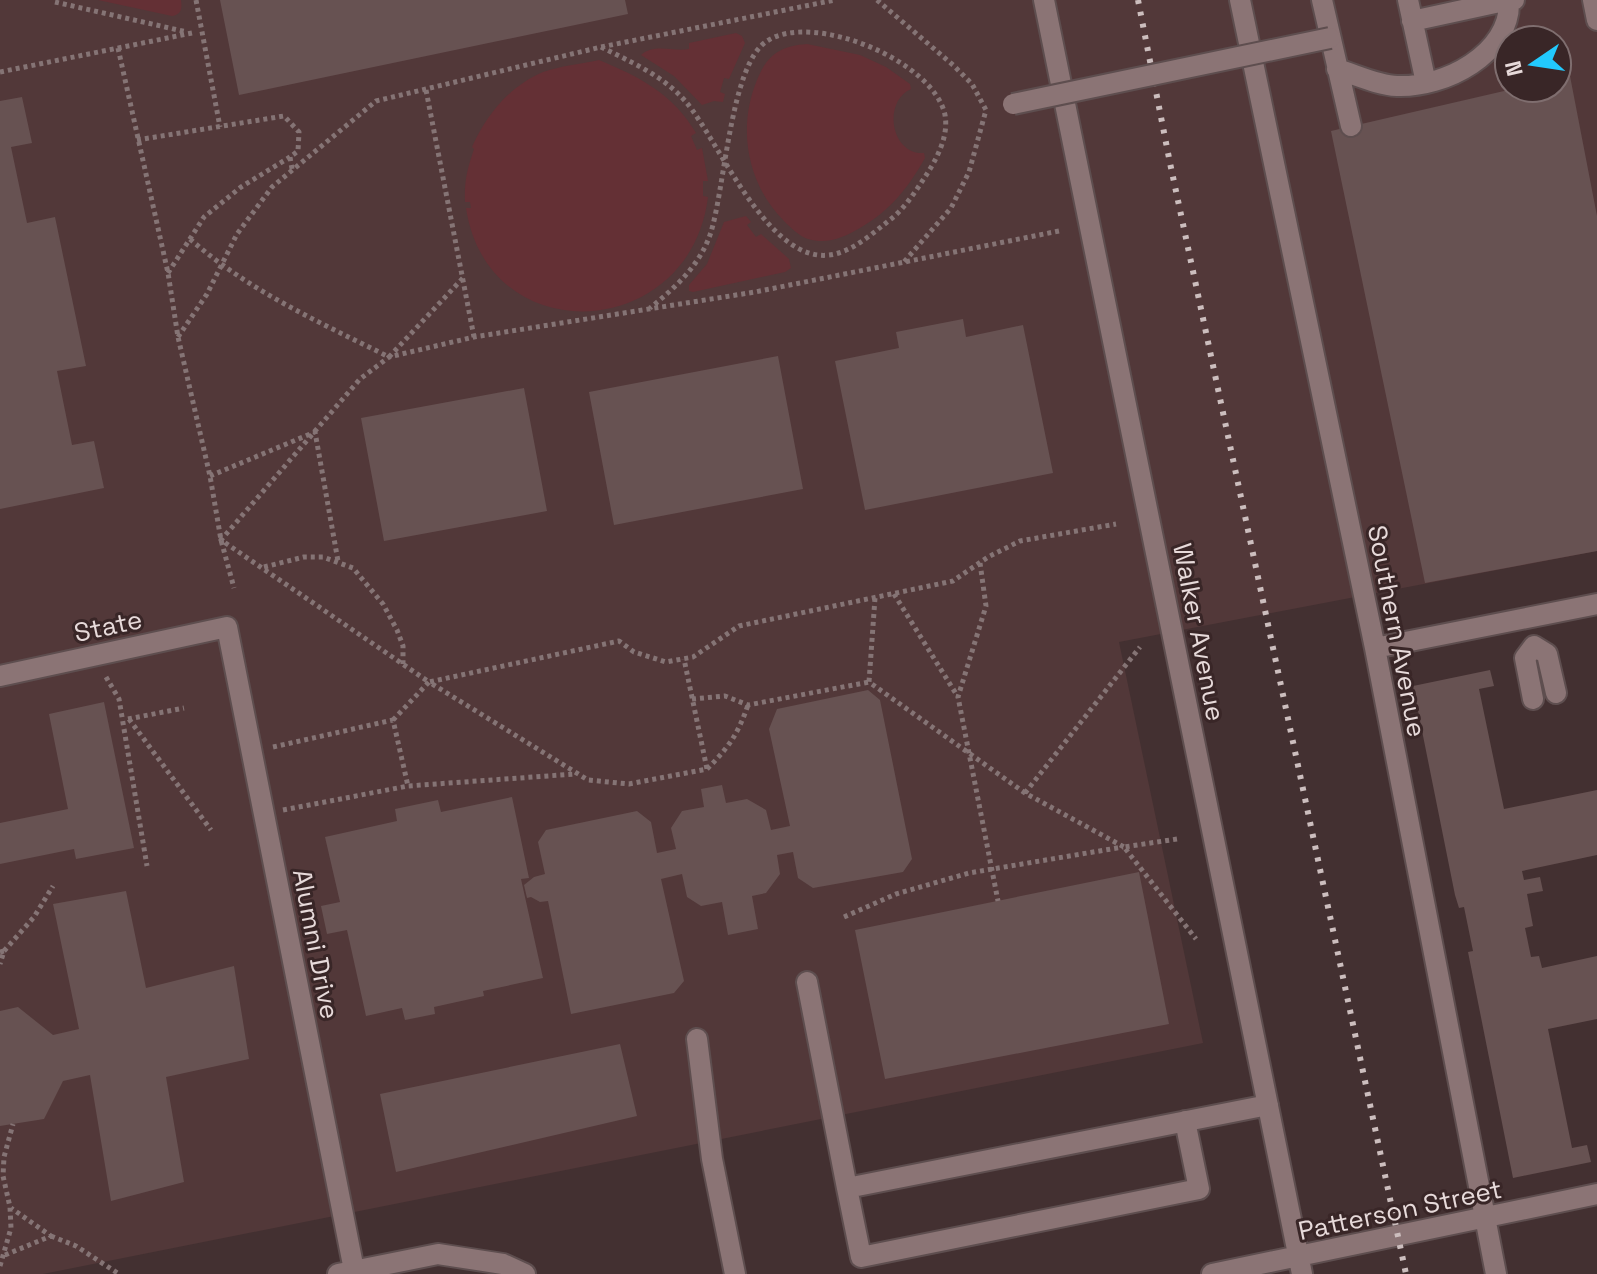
<svg xmlns="http://www.w3.org/2000/svg" width="1597" height="1274" viewBox="0 0 1597 1274" font-family="'Space Grotesk',sans-serif">
  <style>
    .built { fill: #523839; fill-rule: evenodd }
    .green { fill: #643035 }
    .building { fill: #675252 }
    .lines { fill: none; stroke-linecap: round; stroke-linejoin: round }
    .minor-casing { stroke: #5e4e4f; stroke-width: 24 }
    .path { stroke: #857475; stroke-width: 5; stroke-dasharray: 4 4; stroke-linecap: butt }
    .minor { stroke: #8b7475; stroke-width: 20 }
    .rail { stroke: #ccbebe; stroke-width: 6; stroke-dasharray: 4 8; stroke-linecap: butt }
    .minor-bridge-casing { stroke: #5e4e4f; stroke-width: 24; stroke-linecap: butt }
    .minor-bridge { stroke: #8b7475; stroke-width: 20 }
    .labels { text-anchor: middle; dominant-baseline: central; stroke-width: 6; stroke-linejoin: round; paint-order: stroke }
    .street-label { font-size: 26px; fill: #e7dada; stroke: #392627 }
  </style>
  <rect width="100%" height="100%" fill="#433031"/>
  <path class="built" d="M0,0H1597V551L1119,642L1203,1043L43,1274H0ZM1509,40H1557V88H1509Z"/>
  <path class="green" d="M98,0H181C182,8 182,14 172,16Z
    M736,33L742,36L745,43L729,79L724,78L720,92L725,94L723,102L714,101L702,105L674,76L641,55C654,43 673,52 689,49V43Z
    M807,44L860,55L886,67L910,84L911,89C882,102 891,155 924,153L925,158C908,188 891,210 860,228C844,237 828,245 808,239C799,236 791,228 784,221C747,184 737,128 757,80C767,55 780,46 807,44Z
    M599,60C640,77 673,94 696,133L691,136L697,150L702,148L708,181H703V196L708,197C690,342 488,353 466,208H471L470,202H465C464,180 468,167 474,149L472,147C486,116 508,87 543,72C560,66 581,64 599,60Z
    M746,216L751,222L747,225L756,237L761,234L789,259L791,268L785,272L693,292L689,291V285L707,264L724,222Z"/>
  <path class="building" d="M220,0H625L628,14L239,95Z
    M1570,76L1597,216V551L1425,583L1331,131L1517,88H1557V79Z
    M22,97L32,143L11,147L27,223L55,217L86,366L57,371L72,445L94,441L104,488L0,509V101Z
    M963,319L966,337L1023,325L1053,473L865,510L835,361L899,348L896,332Z
    M778,356L803,489L614,525L589,392Z
    M524,388L547,511L384,541L361,418Z
    M1490,670L1494,686L1479,689L1504,809L1597,790V855L1522,871L1524,880L1540,877L1543,891L1527,894L1533,926L1525,928L1531,957L1539,956L1542,968L1597,956V1019L1548,1029L1572,1148L1587,1145L1591,1162L1513,1178L1468,952L1473,951L1464,907L1459,908L1455,895L1413,686Z
    M868,690L880,700L912,859L903,872L813,888L798,878L793,852L777,855L780,874L766,893L752,896L758,929L728,935L722,902L701,906L687,897L682,874L661,879L684,981L674,993L571,1014L548,901L540,902L531,897L527,898L524,885L534,877L545,874L538,842L546,830L637,811L651,822L657,853L676,849L671,828L682,811L704,807L701,789L722,785L726,803L747,799L766,810L771,830L790,826L769,729L777,709Z
    M104,702L134,848L76,859L74,849L0,864V823L68,809L49,714Z
    M512,797L529,878L521,879L543,978L483,991L484,996L434,1007L435,1014L405,1020L402,1008L366,1016L347,930L327,934L321,906L340,902L325,837L397,821L395,809L438,800L441,812Z
    M1139,872L1169,1024L885,1079L855,930Z
    M126,891L146,988L234,966L249,1059L166,1077L184,1182L111,1201L90,1075L63,1081L44,1119L0,1126V1011L18,1007L53,1035L79,1029L53,904Z
    M620,1044L637,1116L396,1172L380,1094Z"/>
  <g class="lines">
    <defs>
      <path id="minor" d="M1044,0L1302,1274
        M1240,0L1375,648L1496,1274
        M1322,0L1351,126
        M1408,0L1426,83
        M1593,0L1597,20
        M1412,21L1509,0
        M1337,69C1357,75 1377,85 1397,86C1444,88 1511,54 1509,1L1514,0
        M1375,648L1597,604
        M0,676L227,627L354,1270
        M1533,699L1525,658L1534,646L1547,654L1556,693
        M807,982L847,1188L1268,1105
        M697,1039L712,1159L735,1274
        M847,1188L861,1257L1199,1189L1185,1121
        M338,1274L438,1254L503,1264L525,1274
        M1212,1274L1597,1194"/>
    </defs>
    <use href="#minor" class="minor-casing"/>
    <path class="path" d="M196,0L220,127
      M877,0L953,65L972,84L986,110L969,172L951,208L903,263
      M55,2L187,32
      M601,47C631,62 664,76 686,102C720,142 770,270 835,254C856,249 874,232 891,219C905,208 915,192 925,177C936,160 949,137 945,115C934,61 813,11 767,41C730,64 725,191 710,235C699,266 675,288 650,308
      M118,48L168,273L178,337L210,476L221,540L234,588
      M0,72L192,33
      M426,90L474,337
      M137,140L284,116L299,132L298,151L290,157L292,169
      M1059,231L755,292L474,337L389,357L360,379L221,540L429,682L619,641L634,652L666,662L693,657L739,626L953,581L988,557L1020,541L1116,524
      M190,239C249,291 319,322 389,357L463,278
      M168,273L204,217L241,187L290,157
      M178,337L207,294L237,234L272,187L376,101L601,47L835,0
      M210,476L315,432L338,561
      M980,563L986,606L958,697L998,901
      M264,567L304,557H323L353,568L383,604L397,630L403,646V664
      M894,594L958,697
      M875,598L869,682L1025,793L1124,847
      M106,677L119,699L147,866
      M692,699L725,696L748,705L869,682
      M128,719L184,708
      M129,719L211,830
      M393,720L429,682L588,780L629,784L707,769L684,659
      M273,747L393,720L408,786
      M707,769C729,747 738,734 748,705
      M1025,793L1140,647
      M283,810L408,786L575,774
      M1177,839L1124,847L1196,939
      M844,917L896,894L969,873L1123,847
      M4,951L34,917L53,886
      M0,952L4,951L0,964
      M51,1236L76,1246L119,1274
      M5,1255L51,1236L11,1208
      M0,1266L11,1228L10,1207L3,1176L4,1157L13,1124"/>
    <use href="#minor" class="minor"/>
    <path class="rail" d="M1138,0L1170,163L1406,1274"/>
    <defs>
      <path id="minor-bridge" d="M1013,104L1330,38"/>
    </defs>
    <use href="#minor-bridge" class="minor-bridge-casing"/>
    <use href="#minor-bridge" class="minor-bridge"/>
  </g>
  <g class="labels">
    <g class="street-label">
      <text transform="translate(108 626) rotate(-12)">State</text>
      <text transform="translate(1397 631) rotate(79)">Southern Avenue</text>
      <text transform="translate(1199 632) rotate(79)">Walker Avenue</text>
      <text transform="translate(316 944) rotate(79)">Alumni Drive</text>
      <text transform="translate(1400 1210) rotate(-12)">Patterson Street</text>
    </g>
  </g>
  <g transform="translate(1533 64) rotate(257)"><circle r="38" fill="#392627" stroke="#7f6e6f" stroke-width="2"/>
  <path d="M0-6L14 30L0 20L-14 30Z" fill="#22c9fd"/>
  <text y="-12" font-size="22" font-weight="bold" text-anchor="middle" fill="#e7dada">N</text>
  </g>
</svg>
